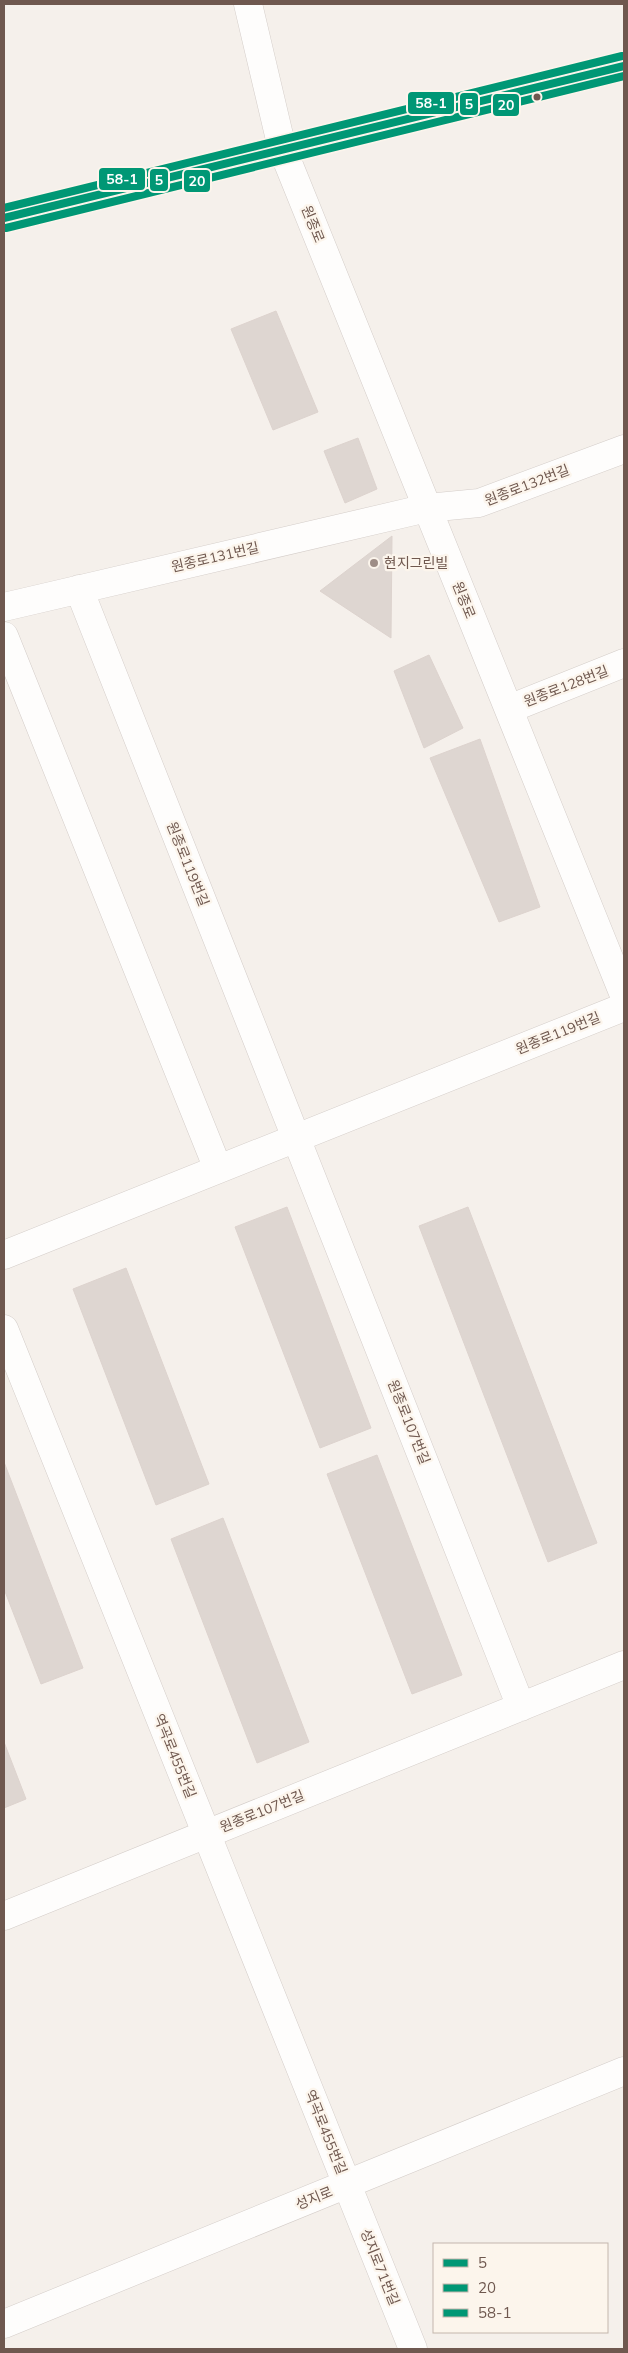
<svg xmlns="http://www.w3.org/2000/svg" width="628" height="2353" viewBox="0 0 628 2353" font-family="Mulish,'Noto Sans KR',sans-serif">
  <style>
    .building { fill: #ded6d1; stroke: #ddd3ce }
    .lines { fill: none; stroke-linecap: round; stroke-linejoin: round }
    .minor-casing { stroke: #d4cdc9; stroke-width: 29 }
    .minor { stroke: #fefdfc; stroke-width: 28 }
    .bus-1-casing { stroke: #fcf5ec; stroke-width: 11 }
    .bus-2-casing { stroke: #fcf5ec; stroke-width: 11 }
    .bus-3-casing { stroke: #fcf5ec; stroke-width: 11 }
    .bus-1 { stroke: #009775; stroke-width: 8 }
    .bus-2 { stroke: #009775; stroke-width: 8 }
    .bus-3 { stroke: #009775; stroke-width: 8 }
    .bus-dot { fill: #6f584f; stroke: #fcf5ec; stroke-width: 2 }
    .poi-dot { fill: #9e8d86; stroke: #fcf5ec; stroke-width: 2 }
    .labels { text-anchor: middle; dominant-baseline: central; stroke-width: 4.5; stroke-linejoin: round; paint-order: stroke }
    .street-label { font-size: 14px; fill: #6f584f; stroke: #fcf5ec }
    .poi-label { font-size: 14px; fill: #6f584f; stroke: #fcf5ec; text-anchor: start }
    .line-badge { stroke: #fcf5ec; stroke-width: 2 }
    .badge-label { font-size: 14px; text-anchor: middle; font-weight: bold; fill: #fff }
  </style>
  <rect width="100%" height="100%" fill="#f5f0eb"/>
  <path class="building" d="M276,311L318,412L273,430L231,329Z
    M358,438L377,489L345,503L324,451Z
    M392,536L391,638L320,591Z
    M429,655L463,728L424,748L394,671Z
    M480,739L540,907L499,922L430,758Z
    M287,1207L371,1428L320,1448L235,1227Z
    M468,1207L597,1543L548,1562L419,1226Z
    M126,1268L209,1484L156,1505L73,1289Z
    M377,1455L462,1675L412,1694L327,1474Z
    M4,1462L83,1668L41,1684L4,1589Z
    M223,1518L309,1742L257,1763L171,1539Z
    M4,1742L26,1799L4,1808Z"/>
  <g class="lines">
    <defs>
      <path id="minor" d="M248,4L282,148L624,995
        M4,218L624,66
        M79,589L521,1707
        M4,607L427,508L479,503L624,449
        M4,636L218,1169
        M509,709L624,663
        M4,1255L624,1007
        M4,1329L413,2349
        M4,1916L624,1665
        M4,2324L624,2071"/>
    </defs>
    <use href="#minor" class="minor-casing"/>
    <use href="#minor" class="minor"/>
    <defs>
      <path id="bus-1" d="M4,218L624,66"/>
      <path id="bus-2" d="M6,228L624,76"/>
      <path id="bus-3" d="M4,208L622,56"/>
    </defs>
    <use href="#bus-1" class="bus-1-casing"/>
    <use href="#bus-2" class="bus-2-casing"/>
    <use href="#bus-3" class="bus-3-casing"/>
    <use href="#bus-1" class="bus-1"/>
    <use href="#bus-2" class="bus-2"/>
    <use href="#bus-3" class="bus-3"/>
  </g>
  <circle class="bus-dot" cx="537" cy="97" r="4.5"/>
  <circle class="poi-dot" cx="374" cy="563" r="5"/>
  <g class="labels">
    <g class="street-label">
      <text transform="translate(313 224) rotate(68)">원종로</text>
      <text transform="translate(527 485) rotate(-21)">원종로132번길</text>
      <text transform="translate(215 557) rotate(-13)">원종로131번길</text>
      <text transform="translate(464 600) rotate(68)">원종로</text>
      <text transform="translate(566 686) rotate(-21)">원종로128번길</text>
      <text transform="translate(188 864) rotate(68)">원종로119번길</text>
      <text transform="translate(558 1033) rotate(-22)">원종로119번길</text>
      <text transform="translate(409 1422) rotate(68)">원종로107번길</text>
      <text transform="translate(175 1756) rotate(68)">역곡로455번길</text>
      <text transform="translate(262 1811) rotate(-22)">원종로107번길</text>
      <text transform="translate(326 2132) rotate(68)">역곡로455번길</text>
      <text transform="translate(314 2198) rotate(-22)">성지로</text>
      <text transform="translate(380 2267) rotate(68)">성지로71번길</text>
    </g>
    <g class="poi-label">
      <text x="384" y="563">현지그린빌</text>
    </g>
  </g>
  <g class="line-badge">
    <rect x="407" y="91" width="48" height="24" rx="5" fill="#009775"/>
    <rect x="459" y="92" width="20" height="24" rx="5" fill="#009775"/>
    <rect x="492" y="93" width="28" height="24" rx="5" fill="#009775"/>
    <rect x="98" y="167" width="48" height="24" rx="5" fill="#009775"/>
    <rect x="149" y="168" width="20" height="24" rx="5" fill="#009775"/>
    <rect x="183" y="169" width="28" height="24" rx="5" fill="#009775"/>
  </g>
  <g class="badge-label">
    <text x="431" y="108">58-1</text>
    <text x="469" y="109">5</text>
    <text x="506" y="110">20</text>
    <text x="122" y="184">58-1</text>
    <text x="159" y="185">5</text>
    <text x="197" y="186">20</text>
  </g>
  <rect width="628" height="2353" fill="none" stroke="#6f584f" stroke-width="10"/>
  <rect x="433" y="2243" width="175" height="90" fill="#fcf5ec" stroke="#c4b6ad"/>
  <rect x="443" y="2259" width="25" height="8" fill="#009775" stroke="#c4b6ad"/>
  <text x="478" y="2268" font-size="15" fill="#6f584f">5</text>
  <rect x="443" y="2284" width="25" height="8" fill="#009775" stroke="#c4b6ad"/>
  <text x="478" y="2293" font-size="15" fill="#6f584f">20</text>
  <rect x="443" y="2309" width="25" height="8" fill="#009775" stroke="#c4b6ad"/>
  <text x="478" y="2318" font-size="15" fill="#6f584f">58-1</text>
</svg>
